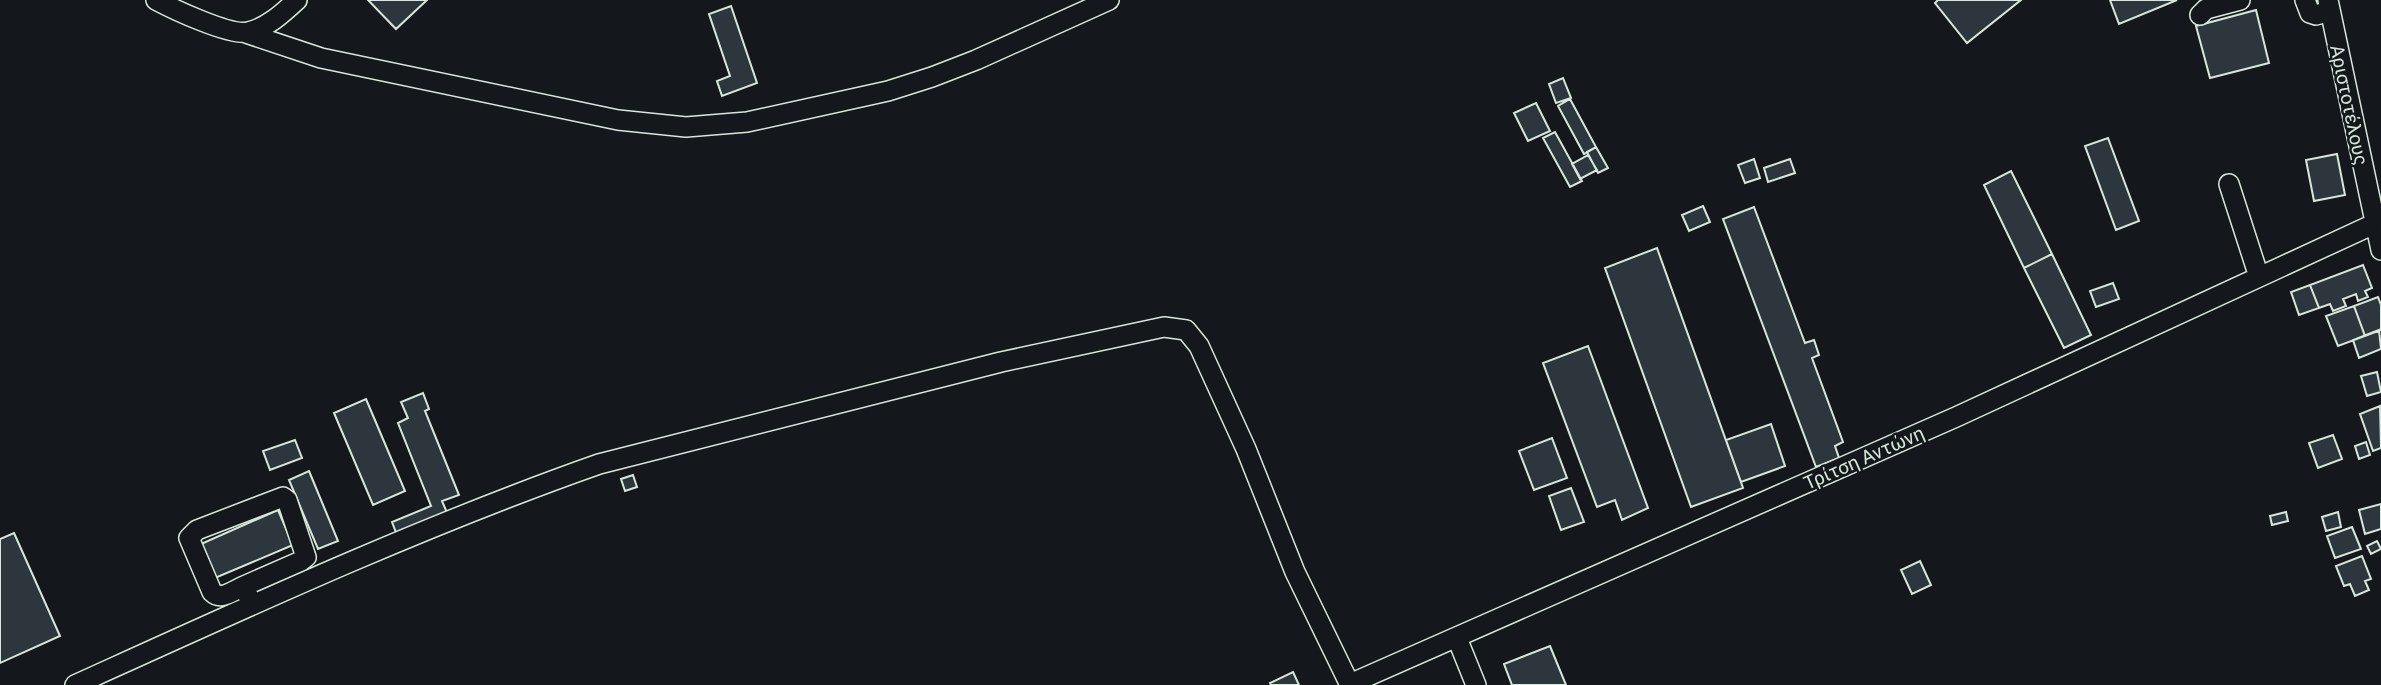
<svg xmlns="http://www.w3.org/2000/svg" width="2381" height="685" viewBox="0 0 2381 685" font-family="Roboto,sans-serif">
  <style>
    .building { fill: #2c363c; stroke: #d8e6dc; stroke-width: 2 }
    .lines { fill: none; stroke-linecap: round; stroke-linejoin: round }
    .minor-casing { stroke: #d8e6dc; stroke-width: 22 }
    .minor { stroke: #14181c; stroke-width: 19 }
    .labels { text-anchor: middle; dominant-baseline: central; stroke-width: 5; stroke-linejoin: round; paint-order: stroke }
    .street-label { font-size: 19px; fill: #d8e6dc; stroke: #14181c }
  </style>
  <rect width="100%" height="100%" fill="#14181c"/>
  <path class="building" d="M368,0H427L396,29Z
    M1938,0H2021L1967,43L1935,3Z
    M2110,0H2177L2119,24Z
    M731,6L757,83L722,96L717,81L730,76L709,14Z
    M2256,10L2269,63L2210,78L2196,26Z
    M1563,78L1571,98L1556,103L1549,84Z
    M1570,99L1596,147L1584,154L1558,106Z
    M1536,103L1550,131L1528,141L1514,113Z
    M1555,132L1582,181L1570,187L1543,138Z
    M2108,138L2139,221L2116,230L2085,146Z
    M1596,147L1608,168L1598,173L1587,152Z
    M2337,154L2345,195L2314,201L2306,160Z
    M1588,155L1597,170L1580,179L1572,164Z
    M1754,159L1760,178L1745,183L1738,165Z
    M1790,159L1795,173L1768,182L1764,168Z
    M2011,171L2052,254L2024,268L1984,185Z
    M1703,206L1710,222L1689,231L1682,215Z
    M1754,207L1805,343L1814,340L1819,355L1812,358L1843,442L1835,446L1839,458L1816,467L1723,219Z
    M1657,248L1743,488L1691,507L1605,268Z
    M2052,254L2091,335L2064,348L2024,268Z
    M2363,265L2372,288L2365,291L2368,297L2358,301L2356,294L2343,299L2346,306L2333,311L2330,304L2319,308L2310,285Z
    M2113,283L2119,299L2096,307L2090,291Z
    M2310,285L2319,308L2299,315L2291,292Z
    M2378,297L2381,305V330L2365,336L2354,306Z
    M2354,306L2365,336L2338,346L2326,316Z
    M2379,330L2381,349L2359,358L2353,340Z
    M1588,346L1648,508L1622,520L1615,500L1597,507L1543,363Z
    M2377,372L2381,392L2367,396L2361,376Z
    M423,393L429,409L425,411L459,495L442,501L448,515L397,535L392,522L431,506L398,423L408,418L401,402Z
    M366,399L405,491L373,505L334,413Z
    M2380,406L2381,448L2373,451L2360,414Z
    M1771,424L1785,466L1741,482L1726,440Z
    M2333,435L2342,459L2318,468L2309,443Z
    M1552,438L1567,478L1534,490L1519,451Z
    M295,440L302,458L270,470L263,451Z
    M2366,442L2370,455L2359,459L2355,446Z
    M309,471L338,541L318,549L289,480Z
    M633,475L637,487L625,491L621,479Z
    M1571,488L1584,522L1561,530L1549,496Z
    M2381,504V529L2365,534L2359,510Z
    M278,510L293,545L215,578L201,544Z
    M2286,512L2288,521L2272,525L2270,516Z
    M2338,512L2341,527L2326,531L2322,517Z
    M2352,527L2361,549L2335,558L2327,536Z
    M14,533L60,636L0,663V539Z
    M2377,541L2381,549L2371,554L2367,546Z
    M2362,556L2371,579L2365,581L2369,590L2355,596L2350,584L2344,586L2336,566Z
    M1920,561L1931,585L1912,594L1901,570Z
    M1550,646L1566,685H1512L1504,664Z
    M1293,672L1299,685H1271L1270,683Z"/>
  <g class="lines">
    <defs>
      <path id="minor" d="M156,0C173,9 230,36 248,32C267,28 283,13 297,0
        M2305,0L2310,13L2316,15L2330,11
        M2328,0L2381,250
        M2200,15L2206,9L2240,0
        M246,33L321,58L618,120L686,127L747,122L888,91L932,77L976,60L1109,0
        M2229,184L2259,277
        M244,586L301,561L306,557L287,500L283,497L197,530L189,538L212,592C221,601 233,591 244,586L252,605
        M1457,638L1476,685
        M1350,684L1956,417L2374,224
        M75,685C247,607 420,527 599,464L1001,362L1164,327L1186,330L1199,346L1246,449L1295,572L1350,685"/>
    </defs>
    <use href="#minor" class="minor-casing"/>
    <use href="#minor" class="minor"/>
  </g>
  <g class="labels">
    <g class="street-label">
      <text transform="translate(2349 105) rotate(78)">Αριστοτέλους</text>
      <text transform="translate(1864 458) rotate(-24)">Τρίτση Αντώνη</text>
    </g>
  </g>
</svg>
